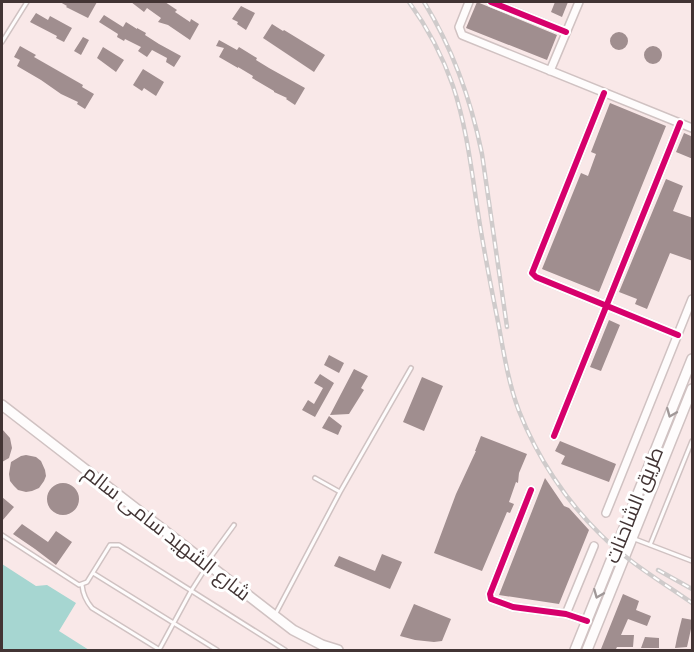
<svg xmlns="http://www.w3.org/2000/svg" width="694" height="652" viewBox="0 0 694 652" font-family="Roboto,Cairo,sans-serif">
  <style>
    .water { fill: #a6d6d1 }
    .building { fill: #a08e8f }
    .lines { fill: none; stroke-linecap: round; stroke-linejoin: round }
    .lane-casing { stroke: #d0c2c2; stroke-width: 6 }
    .street-casing { stroke: #d0c2c2; stroke-width: 10 }
    .secondary-casing { stroke: #d0c2c2; stroke-width: 12 }
    .lane { stroke: #fefcfc; stroke-width: 3 }
    .street { stroke: #fefcfc; stroke-width: 7 }
    .secondary { stroke: #fefcfc; stroke-width: 9 }
    .rail-casing { stroke: #cfcbcb; stroke-width: 4.5 }
    .rail { stroke: #fff; stroke-width: 2; stroke-dasharray: 7; stroke-linecap: butt }
    .cycleway-casing { stroke: #fff; stroke-width: 10 }
    .cycleway { stroke: #d6006c; stroke-width: 6 }
    .oneway { stroke: #a09898 }
    .labels { text-anchor: middle; dominant-baseline: central; stroke-width: 6; stroke-linejoin: round; paint-order: stroke }
    .street-label { font-size: 20px; fill: #423434; stroke: #fff }
  </style>
  <rect width="100%" height="100%" fill="#f9e8e8"/>
  <path class="water" d="M2,564L36,586L47,585L76,603L59,631L89,650H2Z"/>
  <path class="building" d="M60,2H97L88,18L66,7L67,6Z
    M131,2H165L177,10L175,12L190,22L191,19L199,24L190,40L168,25L158,22L161,18L147,8L144,12Z
    M477,2L557,35L547,60L466,28Z
    M555,2H568L562,17L551,12Z
    M241,6L255,13L246,30L237,24L238,22L232,19Z
    M36,13L48,20L50,16L72,28L64,42L56,38L57,36L30,22Z
    M104,15L123,27L126,22L137,29V28L146,33L145,35L159,44L181,56L174,67L166,62L167,58L152,50L147,57L138,51L141,47L125,39L124,41L117,37L118,34L99,22Z
    M272,24L283,31L284,30L325,55L314,72L263,38Z
    M610 41a9 9 0 1 1 18 0a9 9 0 1 1-18 0Z
    M83,37L89,40L81,55L74,51Z
    M219,40L237,50L239,47L257,58L256,60L269,68L305,88L295,105L286,99L287,98L274,92V91L252,78L253,76L238,67V68L219,57L224,48L216,46Z
    M20,46L36,55L34,57L83,85L82,87L94,94L85,109L77,104L78,102L61,94L41,80L17,66L20,60L14,57Z
    M644 55a9 9 0 1 1 18 0a9 9 0 1 1-18 0Z
    M103,47L124,60L116,72L97,58Z
    M143,69L164,82L156,96L144,88L142,91L133,85Z
    M610,103L666,126L599,292L542,269L581,173L588,176L596,154L591,152Z
    M684,133L693,137V159L676,152Z
    M666,179L683,186L673,211L693,218V261L670,253L647,309L635,304L637,299L619,292Z
    M609,320L620,325L601,371L590,367Z
    M329,355L344,363L339,373L324,365Z
    M354,369L368,376L361,388L364,390L349,414L330,415Z
    M320,374L334,383L315,417L302,410L308,400L314,404L323,388L314,383Z
    M422,377L443,386L424,431L403,422Z
    M329,416L342,426L338,435L322,428Z
    M2,429L10,438L12,448L9,458L2,462Z
    M481,436L527,454L519,473L518,483L516,482L509,502L514,504L510,513L507,512L482,571L434,553L456,494L476,451H475Z
    M560,441L616,464L609,482L561,464L565,456L555,451Z
    M26,455L36,457L41,461L45,470L46,476L44,481L39,488L32,491L26,492L18,490L14,486L10,481L9,474L11,462L21,456Z
    M545,478L564,506L569,508L589,530L559,604L499,595Z
    M47 499a16 16 0 1 1 32 0a16 16 0 1 1-32 0Z
    M2,497L14,507L2,521Z
    M22,524L48,542L56,531L72,542L56,565L35,549L13,534Z
    M382,554L402,562L390,589L334,566L339,556L375,571Z
    M623,594L639,601L636,610L651,616L647,626L628,619L621,635H634L633,647H617L616,649H601Z
    M414,604L451,619L442,641L434,642L415,640L400,636Z
    M682,618L693,620L687,647L675,648L677,638H678H677Z
    M645,637L659,638V648H641Z"/>
  <g class="lines">
    <defs>
      <path id="lane" d="M2,42L27,2
        M315,478L340,492
        M2,535L79,585L87,582L110,545H119L285,650
        M632,538L692,561
        M650,545L692,441
        M207,562L234,525
        M93,573L217,650
        M82,585C83,595 86,601 92,608L160,650
        M276,613L340,492L411,368
        M159,650L191,591L207,566"/>
      <path id="street" d="M469,2L459,27L462,35L692,128
        M491,2L566,32
        M550,71L579,2
        M604,93L532,273L536,277L678,335
        M554,436L680,123
        M531,490L490,594L491,599L513,607L566,614L587,621
        M606,513L692,299
        M566,614L594,546"/>
      <path id="secondary" d="M2,405L293,630L322,645L338,650
        M575,650L692,359
        M587,650L692,389"/>
    </defs>
    <use href="#lane" class="lane-casing"/>
    <use href="#street" class="street-casing"/>
    <use href="#secondary" class="secondary-casing"/>
    <use href="#lane" class="lane"/>
    <use href="#street" class="street"/>
    <use href="#secondary" class="secondary"/>
    <defs>
      <path id="rail" d="M409,2C427,27 443,57 453,86C466,125 471,166 477,206C483,247 491,287 499,327C504,355 509,385 519,411C537,457 566,501 601,535C628,562 662,582 692,603
        M424,2C453,49 471,100 482,154L507,327
        M658,570L692,589"/>
    </defs>
    <use href="#rail" class="rail-casing"/>
    <use href="#rail" class="rail"/>
    <defs>
      <path id="cycleway" d="M491,2L566,32
        M604,93L532,273L536,277L678,335
        M554,436L680,123
        M531,490L490,594L491,599L513,607L566,614L587,621"/>
    </defs>
    <use href="#cycleway" class="cycleway-casing"/>
    <use href="#cycleway" class="cycleway"/>
  </g>
  <defs><path id="oneway-chevron" d="M-2-3.5L2.5 0L-2 3.5" fill="none" stroke-width="1.6" stroke-linecap="round" stroke-linejoin="round" transform="scale(1.5)"/></defs>
  <g class="oneway">
    <use href="#oneway-chevron" transform="translate(671 413) rotate(112)"/>
    <use href="#oneway-chevron" transform="translate(598 594) rotate(112)"/>
  </g>
  <g class="labels">
    <g class="street-label">
      <text transform="translate(634 505) rotate(-68)">طريق الشاحنات</text>
      <text transform="translate(167 533) rotate(38)">شارع الشهيد سامى سالم</text>
    </g>
  </g>
  <rect width="694" height="652" fill="none" stroke="#423434" stroke-width="6"/>
</svg>
